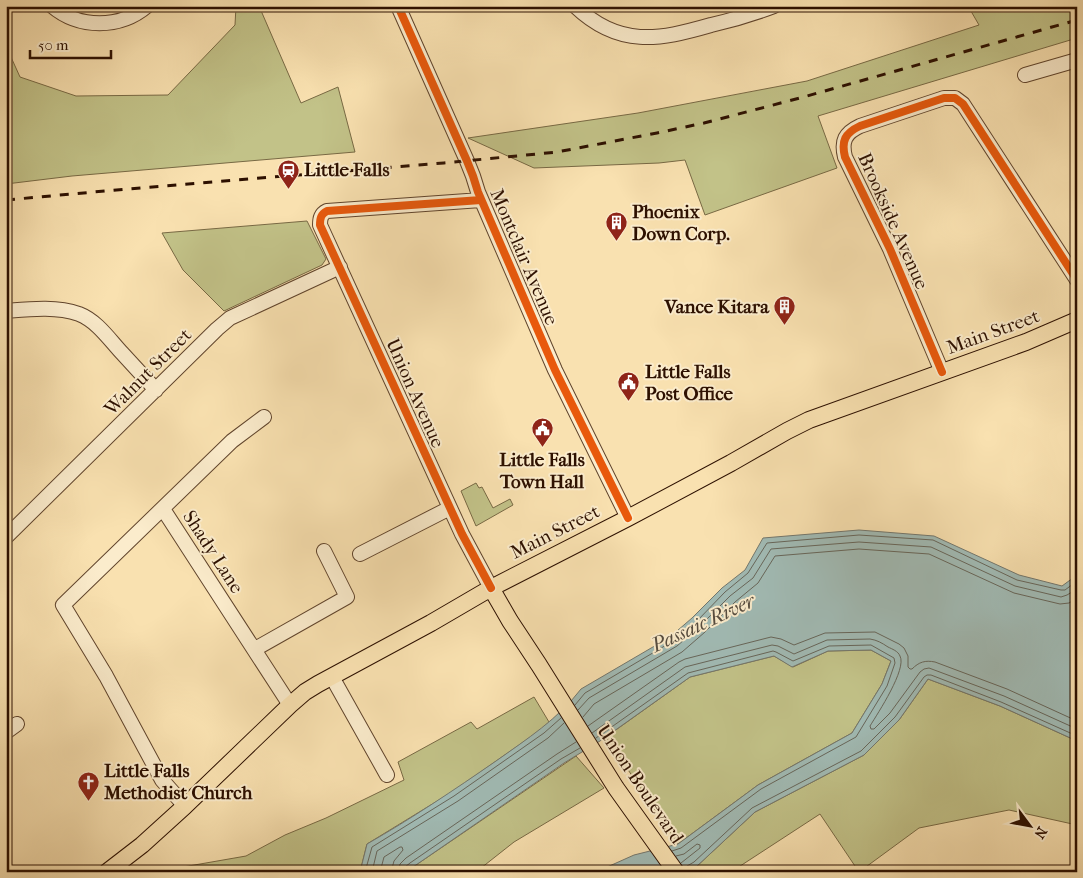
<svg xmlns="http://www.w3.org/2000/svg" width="1083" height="878" viewBox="0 0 1083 878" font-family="'IM FELL French Canon',serif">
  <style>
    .green { fill: #c2c288; stroke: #786944 }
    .water { fill: #a1bbb5; stroke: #73776d }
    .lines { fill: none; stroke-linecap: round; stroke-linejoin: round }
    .shore { stroke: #67665a; stroke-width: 1 }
    .minor-casing { stroke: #60442c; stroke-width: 16 }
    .major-casing { stroke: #2d1000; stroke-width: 18 }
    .minor { stroke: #fbeccc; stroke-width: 14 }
    .major { stroke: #f9e1b0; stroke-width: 16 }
    .rail { stroke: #2d1000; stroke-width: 3; stroke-dasharray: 9 9; stroke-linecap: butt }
    .cycleway-casing { stroke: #fbeccc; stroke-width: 11 }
    .cycleway { stroke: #e8590c; stroke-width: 8 }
    .labels { text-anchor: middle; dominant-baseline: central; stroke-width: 4; stroke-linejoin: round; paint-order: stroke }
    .poi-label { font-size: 19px; font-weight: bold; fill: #2d1000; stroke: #fbeccc; text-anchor: start }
    .street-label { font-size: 19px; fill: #2d1000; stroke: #fbeccc }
    .water-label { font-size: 20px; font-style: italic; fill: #564c3f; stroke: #fbeccc }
  </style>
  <rect width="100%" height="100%" fill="#f9e1b0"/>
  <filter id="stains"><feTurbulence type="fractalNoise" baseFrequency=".004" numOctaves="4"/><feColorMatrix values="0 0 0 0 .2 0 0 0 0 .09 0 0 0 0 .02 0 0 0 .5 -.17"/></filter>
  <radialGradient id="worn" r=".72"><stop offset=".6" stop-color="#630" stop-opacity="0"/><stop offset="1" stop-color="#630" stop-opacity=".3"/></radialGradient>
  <path class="green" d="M236,6H259L301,103L338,87L355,152L72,176L6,184V46L20,77L76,96L168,95L235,25Z
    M968,6H1077V38L818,116L837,168L705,215L685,160L659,163L534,168L468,138L638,113L807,81L979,25Z
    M307,221L326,259L322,265L224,311L183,270L162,233Z
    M476,483L479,488L482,487L493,508L510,499L513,505L476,526L461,491Z
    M871,650L891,661L882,684L852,733L758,785L678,844L606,737L690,677L774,656L793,667L828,651Z
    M928,679L1000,706L1077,741V825L1009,810L919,828L859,872L820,814L731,872H701L696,867L755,812L864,755L899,720Z
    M534,697L549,722L542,729L452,792L367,844L360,872H121L124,869L160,871L246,856L285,835L326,818L404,780L398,762L471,722L477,729Z
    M576,756L604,788L514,842L476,872H408L413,867Z"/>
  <path class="water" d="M859,530L934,536L1019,575L1062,586L1077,575V741L1000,706L928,679L899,720L864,755L755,812L696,867L687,872H596L634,855L678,844L758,785L852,733L882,684L891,661L871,650L828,651L792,667L774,656L690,677L600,741L564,763L413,867L408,872H360L367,844C411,819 454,790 496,761C527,739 558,719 581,689L670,637L692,618L722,588L745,570L763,538Z"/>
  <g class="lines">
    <path class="shore" d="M575,705L585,693L673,641L696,622L725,592L748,573L767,543L859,535L933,540L1017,580L1061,590H1065L1077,581
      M578,710L589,698L677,646L700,626L730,596L753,578L771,549L859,542L931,547L1015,586L1061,597L1067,595L1077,589
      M583,717L594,704L682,652L705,632L735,602L758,583L775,556L859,549L929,554L1014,593L1060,604L1069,603L1077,598
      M588,726L679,662L685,659L771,637L781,639L794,645L825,633L875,632L899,644L904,648L908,656V667L910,669H912C919,662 925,660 935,662L1007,689L1077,721
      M592,733L685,667L772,645L778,646L794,654L827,640L870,639C877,640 882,643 888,647C892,649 898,651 900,656C907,669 878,713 870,726L871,729H874L890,713L920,672L924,669L929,668L1004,696L1077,729
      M596,738L688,673L773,651L776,652L793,661L829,646L871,645L894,658L895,663L887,686L856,737L761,789L681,848L672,851
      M676,856L684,854L697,844L700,845V848L681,863
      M365,872L372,847L454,796L544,733L561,718
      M372,872L377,851L458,801L548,738L564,723
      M380,872L384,857L400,847H402L403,850L394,861L391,872
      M398,872L400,864L406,858L557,754L576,742
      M405,872V867L410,863L561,759L580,748
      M685,872L687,866L694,862L752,808L861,751L895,717L924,677L927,675H931L1001,702L1077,736"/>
    <defs>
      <path id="minor" d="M52,6C79,29 120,29 147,6
        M398,6L467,161L473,176L478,192L555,370L628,518
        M575,6C619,48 659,40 711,25C733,20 753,14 774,6
        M1025,75L1077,60
        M481,200L327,211C321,214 320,218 320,225L462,534L491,588
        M6,311C30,309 56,306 79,314C97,321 109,339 122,353C133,365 145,378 156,390
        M942,372L890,249L845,157C841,141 845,133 860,126L944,98H955L963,104L1077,280
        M163,509L290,705
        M6,537L217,329L230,318L340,267
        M360,554L450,508
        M255,649L347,597L324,551
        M332,677L387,775
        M6,732L17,724
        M185,806L162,780L106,676L63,605L232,441L264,417"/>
      <path id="major" d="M491,588L510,621L539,665L616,788L676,872
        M107,872L142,845L185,806L290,705L305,692L318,684L431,623L491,588L628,518L731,463L787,431L809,420L1026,342L1077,320"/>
    </defs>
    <use href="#minor" class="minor-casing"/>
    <use href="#major" class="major-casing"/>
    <use href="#minor" class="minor"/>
    <use href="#major" class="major"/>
    <path class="rail" d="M6,200L127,189L444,163L557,152L657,133L704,123L800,98L1077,20"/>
    <defs>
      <path id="cycleway" d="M398,6L467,161L473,176L478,192L555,370L628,518
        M481,200L327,211C321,214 320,218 320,225L462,534L491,588
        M942,372L890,249L845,157C841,141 845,133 860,126L944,98H955L963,104L1077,280"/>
    </defs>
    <use href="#cycleway" class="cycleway-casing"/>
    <use href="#cycleway" class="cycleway"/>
  </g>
  <defs>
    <symbol id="station-pin" viewBox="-11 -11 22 30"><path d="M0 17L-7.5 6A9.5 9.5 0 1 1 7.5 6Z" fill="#8f2418" stroke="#fbeccc"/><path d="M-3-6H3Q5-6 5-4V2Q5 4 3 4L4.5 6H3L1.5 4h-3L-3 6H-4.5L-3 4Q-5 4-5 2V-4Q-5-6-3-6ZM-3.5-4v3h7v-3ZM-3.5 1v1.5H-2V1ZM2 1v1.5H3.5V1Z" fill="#fff"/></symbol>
    <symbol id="building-pin" viewBox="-11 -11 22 30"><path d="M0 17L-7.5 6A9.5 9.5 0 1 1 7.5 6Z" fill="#8f2418" stroke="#fbeccc"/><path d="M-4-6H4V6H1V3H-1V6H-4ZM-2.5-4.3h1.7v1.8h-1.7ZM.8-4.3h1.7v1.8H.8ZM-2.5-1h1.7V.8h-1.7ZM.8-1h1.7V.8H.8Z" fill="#fff"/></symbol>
    <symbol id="civic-pin" viewBox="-11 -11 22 30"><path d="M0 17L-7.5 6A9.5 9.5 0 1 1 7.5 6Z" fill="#8f2418" stroke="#fbeccc"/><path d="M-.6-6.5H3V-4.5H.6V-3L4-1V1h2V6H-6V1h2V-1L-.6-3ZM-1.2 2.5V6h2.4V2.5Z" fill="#fff"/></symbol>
    <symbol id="church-pin" viewBox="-11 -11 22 30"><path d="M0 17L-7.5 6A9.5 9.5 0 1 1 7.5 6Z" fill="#8f2418" stroke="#fbeccc"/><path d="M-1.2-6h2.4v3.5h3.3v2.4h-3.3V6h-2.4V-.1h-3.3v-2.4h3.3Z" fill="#fff"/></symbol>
  </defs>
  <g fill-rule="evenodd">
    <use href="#station-pin" x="276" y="158" width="25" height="34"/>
    <use href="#building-pin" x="604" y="210" width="25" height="34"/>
    <use href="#building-pin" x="772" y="294" width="25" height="34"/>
    <use href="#civic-pin" x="616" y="370" width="25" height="34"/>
    <use href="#civic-pin" x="530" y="416" width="25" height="34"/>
    <use href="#church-pin" x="76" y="770" width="25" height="34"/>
  </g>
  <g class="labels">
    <g class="poi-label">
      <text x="304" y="170">Little Falls</text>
      <text x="632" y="212">Phoenix<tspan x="632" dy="22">Down Corp.</tspan></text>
      <text x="769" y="307" text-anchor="end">Vance Kitara</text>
      <text x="645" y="372">Little Falls<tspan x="645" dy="22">Post Office</tspan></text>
      <text x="542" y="460" text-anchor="middle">Little Falls<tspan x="542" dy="22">Town Hall</tspan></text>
      <text x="104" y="771">Little Falls<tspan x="104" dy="22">Methodist Church</tspan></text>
    </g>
    <g class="street-label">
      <text transform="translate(893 221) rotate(66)">Brookside Avenue</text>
      <text transform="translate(524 257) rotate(67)">Montclair Avenue</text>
      <text transform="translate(993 332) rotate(-20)">Main Street</text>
      <text transform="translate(148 372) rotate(-45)">Walnut Street</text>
      <text transform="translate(415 393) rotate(66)">Union Avenue</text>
      <text transform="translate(555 532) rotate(-27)">Main Street</text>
      <text transform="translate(213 552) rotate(57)">Shady Lane</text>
      <text transform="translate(640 784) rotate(56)">Union Boulevard</text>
    </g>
    <g class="water-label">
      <text transform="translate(703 623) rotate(-25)">Passaic River</text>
    </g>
  </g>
  <rect width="1083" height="878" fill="none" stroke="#f9e1b0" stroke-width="25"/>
  <rect x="8" y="8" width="1068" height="863" fill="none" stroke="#2d1000" stroke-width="2.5"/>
  <rect x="12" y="12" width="1058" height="853" fill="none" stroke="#2d1000"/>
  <g transform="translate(1030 826) rotate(122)" stroke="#fbeccc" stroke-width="4" paint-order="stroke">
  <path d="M0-4L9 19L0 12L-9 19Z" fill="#2d1000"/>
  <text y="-8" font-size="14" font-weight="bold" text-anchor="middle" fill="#2d1000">N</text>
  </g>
  <path d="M30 50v8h81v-8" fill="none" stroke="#2d1000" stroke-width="2.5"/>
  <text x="38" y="50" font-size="15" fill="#2d1000" stroke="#fbeccc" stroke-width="4" paint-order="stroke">50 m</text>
  <rect width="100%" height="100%" filter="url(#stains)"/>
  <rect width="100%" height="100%" fill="url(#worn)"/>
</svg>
